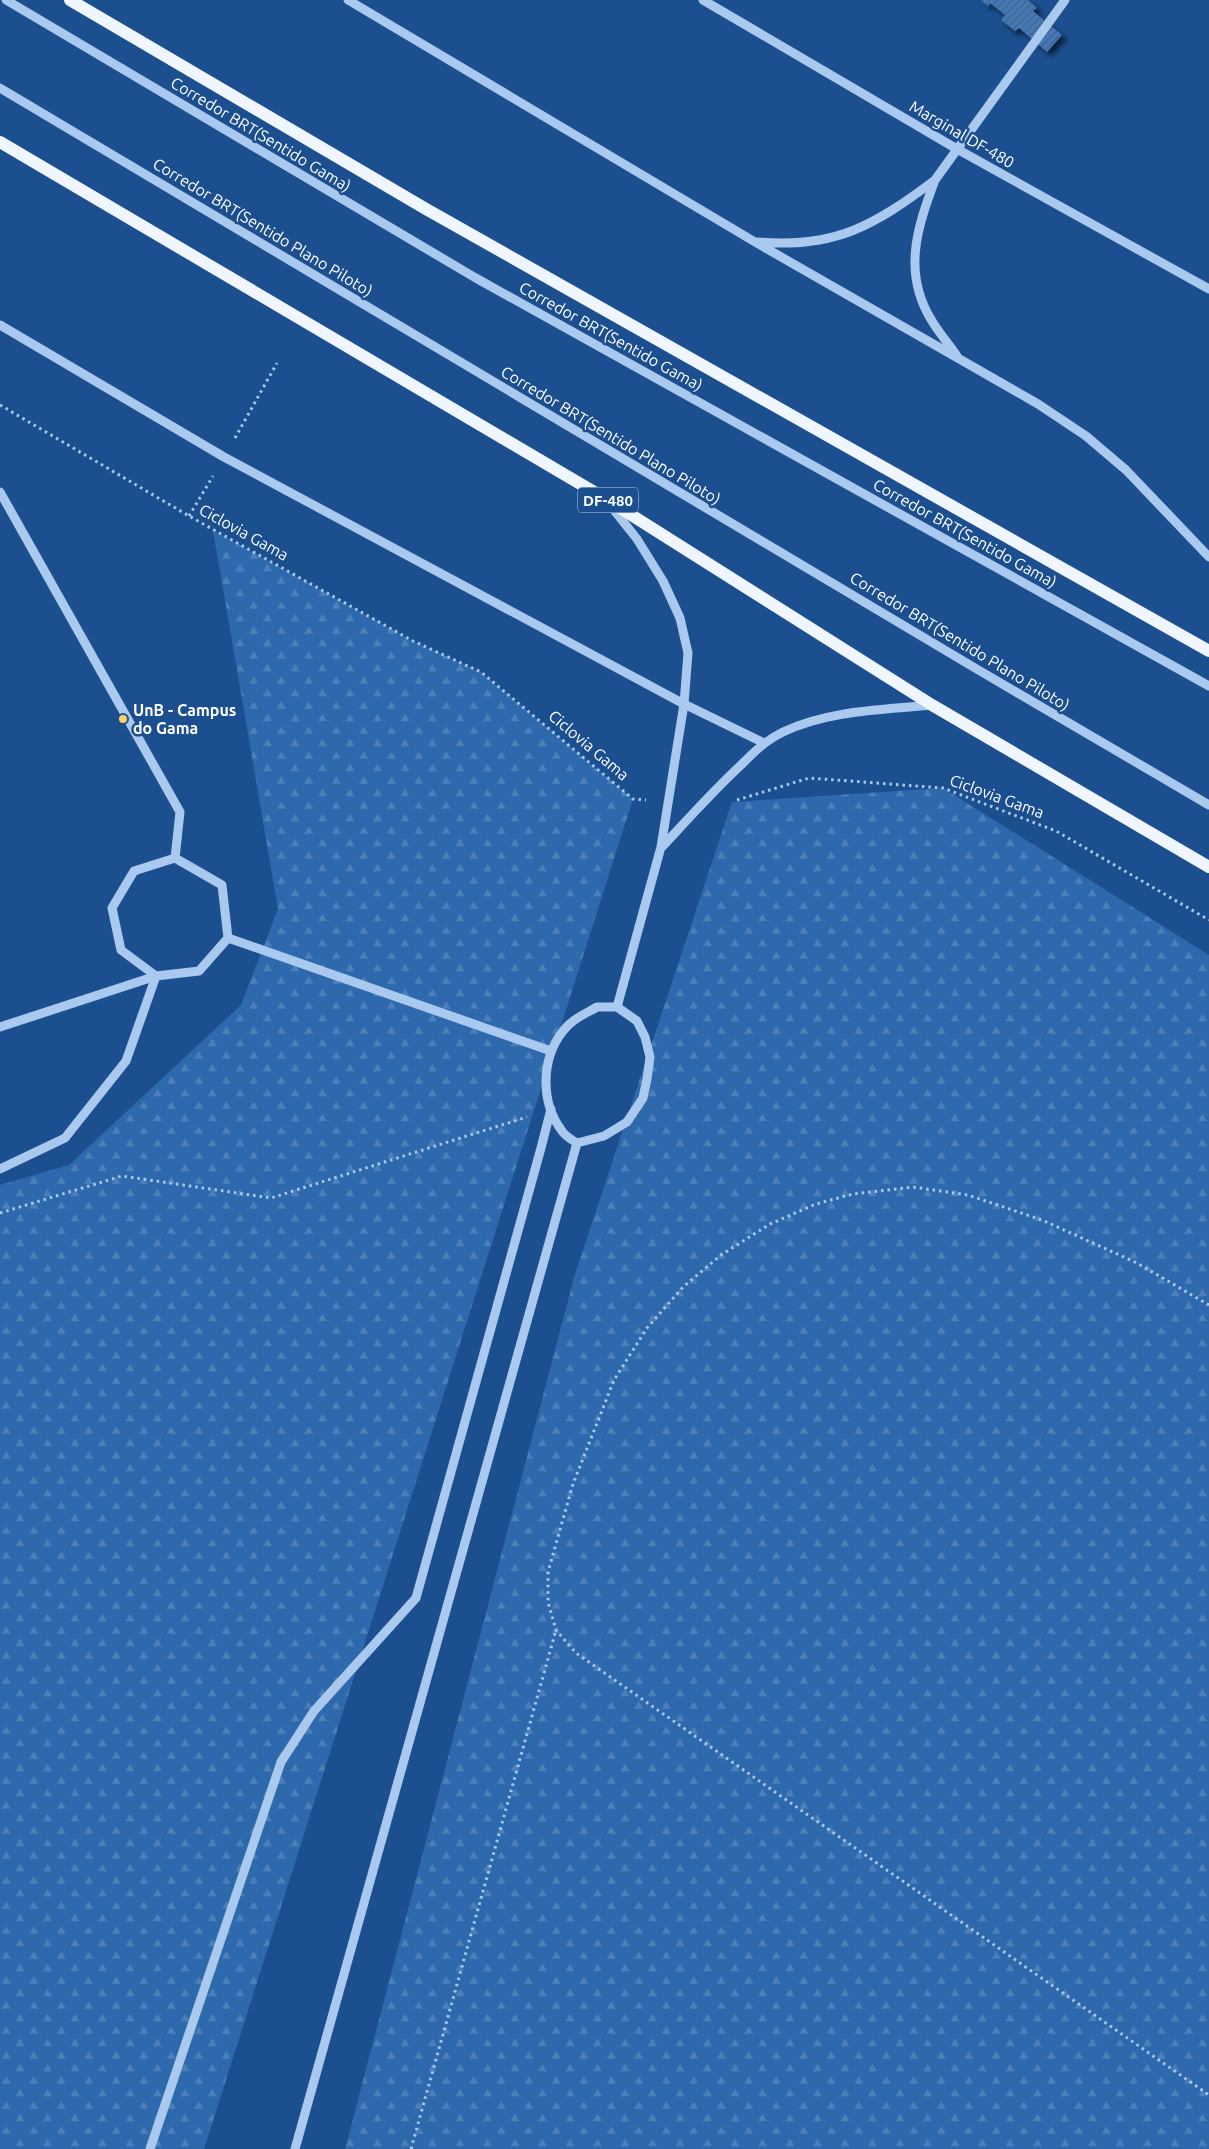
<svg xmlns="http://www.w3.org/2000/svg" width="1209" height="2149" viewBox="0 0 1209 2149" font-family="Ubuntu,sans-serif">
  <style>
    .forest { fill: url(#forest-firs) }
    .building { fill: url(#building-hatch); filter: url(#shadow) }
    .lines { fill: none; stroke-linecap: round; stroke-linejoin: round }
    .path { stroke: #a9c9ee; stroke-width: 3; stroke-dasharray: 2.5 4; stroke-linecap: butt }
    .minor { stroke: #a9c9ee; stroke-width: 9 }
    .major { stroke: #f0f6ff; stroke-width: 12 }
    .poi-dot { fill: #ffd166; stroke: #1b4f8f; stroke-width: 2 }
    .labels { text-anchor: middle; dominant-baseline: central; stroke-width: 5; stroke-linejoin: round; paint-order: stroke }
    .shield { fill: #1b4f8f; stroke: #bbcadd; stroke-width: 1 }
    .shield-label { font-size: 15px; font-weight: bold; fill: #fff }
    .street-label { font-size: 16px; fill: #fff; stroke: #1b4f8f }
    .poi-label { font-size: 16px; font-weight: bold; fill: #fff; stroke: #1b4f8f; text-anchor: start }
  </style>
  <defs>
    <pattern id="forest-firs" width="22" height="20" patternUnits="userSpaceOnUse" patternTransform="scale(1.25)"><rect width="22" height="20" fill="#2e69ad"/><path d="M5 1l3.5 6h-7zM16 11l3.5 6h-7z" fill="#4d80b9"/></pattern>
    <pattern id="building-hatch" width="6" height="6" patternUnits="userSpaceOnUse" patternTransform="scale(1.25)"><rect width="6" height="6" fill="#4478b7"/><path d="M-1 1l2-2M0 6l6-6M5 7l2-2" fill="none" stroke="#486282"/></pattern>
    <filter id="shadow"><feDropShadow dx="4.5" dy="4.5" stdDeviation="2.5" flood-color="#0009"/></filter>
  </defs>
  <rect width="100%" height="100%" fill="#1b4f8f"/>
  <path class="forest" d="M213,530L413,641L481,672L633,799L204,2149H0V1185L69,1165L241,1005L278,909Z
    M943,788L1209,955V2149H345L575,1274L732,802Z"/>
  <path class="building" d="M981,0H1028L1037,8L1033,11L1062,35L1047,52L1019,28L1015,31L1001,20L1005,15L990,3L988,6Z"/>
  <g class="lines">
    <path class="path" d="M0,405L189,516L413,641L481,672L633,799L646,800
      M235,438L277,363
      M189,516L213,476
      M737,800L809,778L943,788L1056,831L1209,920
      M0,1213L122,1176L271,1198L527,1117
      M1209,1305L1137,1263L1042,1220L968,1195L913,1187L853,1194L816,1204L770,1224L721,1255L683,1287L647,1328L614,1380L573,1484L548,1572V1602L556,1630L576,1653L1209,2095
      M411,2149L556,1630"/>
    <path class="minor" d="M6,0L474,277L1209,686
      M348,0L755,242L1038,404L1086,436L1126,470L1209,557
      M703,0L957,149L1209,289
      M0,88L975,668L1209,805
      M758,242C835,249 875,225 935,180
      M0,325L224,457L684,704L764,743
      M957,356C949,344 939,333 932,321C902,273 917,228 935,180L1065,0
      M0,492L180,812L175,858
      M610,505L637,539L663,581L680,618L688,653L684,704L661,847L617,1007
      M662,847C688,819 713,791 741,765C754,752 766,740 783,732C829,710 883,710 932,705
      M175,858L222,885L228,938L199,971L156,976L121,950L112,908L134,871Z
      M228,938L551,1051
      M597,1007H617L637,1021L645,1037L650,1057L647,1079L643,1098L627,1122L604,1136L577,1143C572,1140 565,1136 562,1131C540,1102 541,1059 563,1031C572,1019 585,1014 597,1007Z
      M0,1027L156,976
      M0,1169L65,1138L126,1061L156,976
      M150,2149L281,1762L314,1711L416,1598L541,1148L551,1109
      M295,2149L577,1143"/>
    <path class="major" d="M70,0L426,209L1209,651
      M0,142L606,499L932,705L1209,867"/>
  </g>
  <circle class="poi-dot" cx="123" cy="719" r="5"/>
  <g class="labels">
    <rect class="shield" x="578" y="487.5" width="60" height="25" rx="4"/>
    <g class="shield-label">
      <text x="608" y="500">DF-480</text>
    </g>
    <g class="street-label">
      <text transform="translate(261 134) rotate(31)">Corredor BRT(Sentido Gama)</text>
      <text transform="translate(962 134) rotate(30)">Marginal DF-480</text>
      <text transform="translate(263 227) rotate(31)">Corredor BRT(Sentido Plano Piloto)</text>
      <text transform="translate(611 336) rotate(29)">Corredor BRT(Sentido Gama)</text>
      <text transform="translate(611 435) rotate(31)">Corredor BRT(Sentido Plano Piloto)</text>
      <text transform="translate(244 532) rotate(29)">Ciclovia Gama</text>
      <text transform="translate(965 533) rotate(29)">Corredor BRT(Sentido Gama)</text>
      <text transform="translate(960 641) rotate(31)">Corredor BRT(Sentido Plano Piloto)</text>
      <text transform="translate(589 745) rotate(40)">Ciclovia Gama</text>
      <text transform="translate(997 796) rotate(20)">Ciclovia Gama</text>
    </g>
    <g class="poi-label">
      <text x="133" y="710">UnB - Campus<tspan x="133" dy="18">do Gama</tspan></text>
    </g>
  </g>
</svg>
